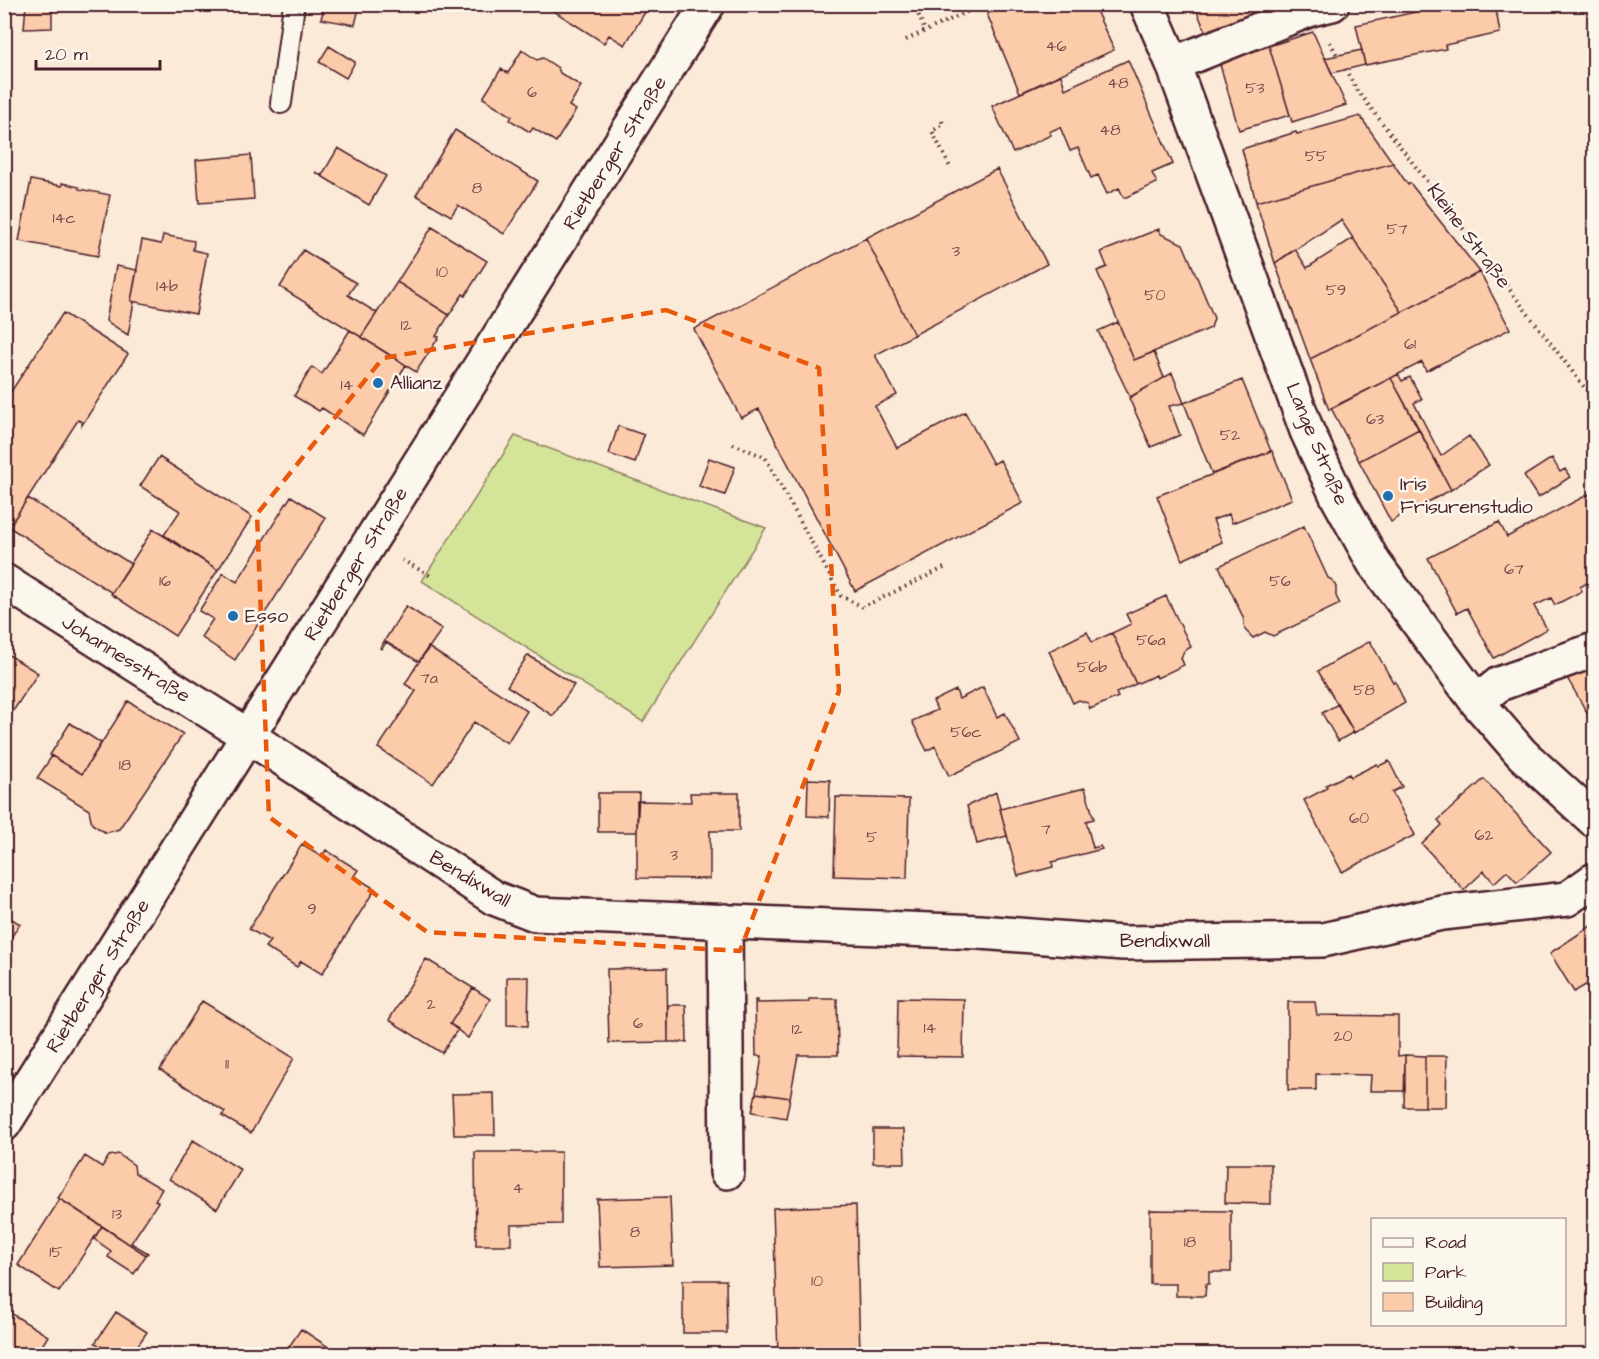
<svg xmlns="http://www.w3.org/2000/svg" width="1599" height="1359" viewBox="0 0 1599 1359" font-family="'Architects Daughter',sans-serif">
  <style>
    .green { fill: #d4e599; stroke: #8f8262; stroke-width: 1.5 }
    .building { fill: #fbcbaa; stroke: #4a1f2b; stroke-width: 1.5 }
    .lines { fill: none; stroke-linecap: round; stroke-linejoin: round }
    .service-casing { stroke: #4a1f2b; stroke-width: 24 }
    .minor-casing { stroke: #4a1f2b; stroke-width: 38 }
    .path { stroke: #4a1f2b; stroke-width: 4; stroke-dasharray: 1.5 4.5; stroke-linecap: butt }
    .service { stroke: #fbf7ec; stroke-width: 20 }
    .minor { stroke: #fbf7ec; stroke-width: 33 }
    .marked { fill: none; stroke: #e8590c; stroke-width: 4.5; stroke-dasharray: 12 8; stroke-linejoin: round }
    .poi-dot { fill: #1f6fb2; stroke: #fbf7ec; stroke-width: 2 }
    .labels { text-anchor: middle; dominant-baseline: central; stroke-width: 5; stroke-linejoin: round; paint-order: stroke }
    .number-label { font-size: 16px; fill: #764a4b }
    .street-label { font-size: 20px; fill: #4a1f2b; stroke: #fbf7ec }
    .poi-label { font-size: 20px; fill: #4a1f2b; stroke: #fbf7ec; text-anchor: start }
  </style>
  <rect width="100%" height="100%" fill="#fbead8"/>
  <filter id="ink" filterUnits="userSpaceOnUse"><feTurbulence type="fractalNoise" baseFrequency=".0167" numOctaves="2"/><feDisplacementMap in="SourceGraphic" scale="12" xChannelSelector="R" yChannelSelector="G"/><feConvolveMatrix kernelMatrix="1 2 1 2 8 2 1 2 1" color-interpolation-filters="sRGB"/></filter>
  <g filter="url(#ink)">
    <path class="green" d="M515,436L766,528L643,722L422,581Z"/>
    <path class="building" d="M26,4H49L50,8H52V28L24,29Z
      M49,4H106V6L50,8Z
      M325,4H360L355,25L321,19Z
      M555,4H650L625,45L609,35L604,43L552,10Z
      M1007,4H1093L1114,50L1020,93L987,14Z
      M1194,4H1286L1206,33Z
      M1452,4H1495L1500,33L1445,45L1446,49L1365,65L1356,25Z
      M1313,32L1346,105L1292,122L1269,46Z
      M329,46L355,62L346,78L319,62Z
      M1269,46L1290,115L1239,130L1219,61Z
      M522,50L537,60L543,58L558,68L560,73L581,86L569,106L576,110L556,142L533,128L530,132L510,120L512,116L483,98L501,69L508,73Z
      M1362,50L1365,65L1332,73L1325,58Z
      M1128,60L1173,164L1152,173L1157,183L1124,198L1119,188L1107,194L1098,175L1091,178L1078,148L1070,151L1060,127L1049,132L1051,135L1013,153L992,106L1061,75L1065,89Z
      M1360,116L1393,163L1256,202L1242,149L1296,132L1297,134Z
      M455,130L538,181L504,234L458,205L451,216L416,195Z
      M338,148L386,176L369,205L315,172L322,175Z
      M251,155L254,199L199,203L196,160Z
      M1393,163L1408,185L1410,183L1480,272L1402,312L1341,220L1275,263L1256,202Z
      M997,169L1047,264L914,335L866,238Z
      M31,180L62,186V183L79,187V189L110,195L98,256L19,241Z
      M432,227L487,261L465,296L463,294L449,315L397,282Z
      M1159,229L1161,234L1183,244L1214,318L1211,328L1134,360L1097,271L1107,267L1101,252Z
      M163,235L194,241L193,250L207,253L196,314L131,301L142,240L161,244Z
      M866,238L914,335L875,355L897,395L875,406L897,448L965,412L993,464L1000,460L1023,503L855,591L759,409L741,418L694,329Z
      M1353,238L1402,312L1310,359L1275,263L1295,249L1307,268Z
      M303,250L356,283L348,295L377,313L361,337L280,287Z
      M116,266L137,270L131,301L134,302L128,335L106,321Z
      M1480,272L1510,329L1426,371L1422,362L1329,410L1310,359Z
      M397,282L449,315L436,336L439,337L416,372L361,337Z
      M63,313L128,354L82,425V422L78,420L9,527L4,525V402Z
      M1118,322L1134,360L1154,352L1164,378L1130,397L1098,331Z
      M350,330L406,365L363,435L322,408L319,411L294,396L312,367L322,374Z
      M1172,373L1184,403L1169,406L1180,435L1151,447L1129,398Z
      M1398,374L1402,381L1410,377L1422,399L1414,403L1441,456L1469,436L1489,465L1451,490L1391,378Z
      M1391,378L1419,429L1359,461L1331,408Z
      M1242,380L1271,451L1212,474L1184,403Z
      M618,426L644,435L635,463L609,454Z
      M1419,429L1451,490L1418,507L1416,505L1391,522L1359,461Z
      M1272,451L1292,499L1232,523L1229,514L1213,520L1222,542L1182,560L1157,496Z
      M159,457L252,517L218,570L164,535L180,511L140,486Z
      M709,458L735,467L725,495L699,486Z
      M1552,458L1560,472L1565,469L1570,477L1538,498L1524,476Z
      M1589,494L1594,504V579L1580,587L1582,591L1555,605L1551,598L1534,606L1547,629L1494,658L1467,608L1457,613L1428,558L1499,522L1507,537Z
      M291,496L326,518L235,660L201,637L213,619L199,611L223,573L237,582Z
      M28,498L131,564L112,593L9,527Z
      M1304,526L1328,578L1332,580L1336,587V596L1340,604L1273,636L1265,632L1253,638L1245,630L1243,617L1219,566Z
      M153,529L218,570L175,636L111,594Z
      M1166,596L1191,647L1184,651L1181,658L1184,665L1157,678L1156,675L1136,684L1112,633L1131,624L1126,614Z
      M406,606L442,629L419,662L386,642L382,649L380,648Z
      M1087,632L1092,642L1112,633L1136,684L1116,693L1118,697L1090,709L1088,703L1079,700L1073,703L1049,651Z
      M1370,641L1393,682L1395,681L1405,703L1354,733L1318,671Z
      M428,647L527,711L507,743L474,722L433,784L378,748L416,691L405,684Z
      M4,652L38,673L4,725Z
      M528,655L574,685L553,716L507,686Z
      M1594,666V725L1566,676Z
      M983,687L997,717L1005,713L1020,742L949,776L935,746L927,751L912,721L937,710L933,701L956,690L959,699Z
      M128,701L183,734L119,829L106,833L92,824L89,810L37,778L52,756L82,774Z
      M1338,704L1354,732L1338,741L1322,713Z
      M70,723L101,743L82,774L50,755Z
      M1389,761L1402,787L1392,792L1415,835L1342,872L1304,800L1327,788L1326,785L1349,774L1351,777L1377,764L1379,766Z
      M808,779L830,780L829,817L807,816Z
      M1484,779L1551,852L1517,882L1507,871L1494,883L1484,871L1464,890L1422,844L1442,825L1438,820Z
      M1085,788L1094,819L1086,821L1093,848L1100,846L1102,849L1052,862L1053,867L1018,876L1000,809Z
      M996,792L1007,836L977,844L967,806Z
      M598,793H639L637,832H598Z
      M690,793H739V831H710V879L637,878V801L691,802Z
      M836,797L909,799L907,878L834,876Z
      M302,844L322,856L326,850L358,870L354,876L375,889L322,974L301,961L297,967L265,947L270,941L249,929Z
      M4,914L20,924L4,948Z
      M1594,924V980L1574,992L1550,953Z
      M426,959L473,988L450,1024L458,1029L442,1053L389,1020Z
      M667,968L668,1042L609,1043L607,969Z
      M507,977H529L528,1026L507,1025Z
      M473,988L490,999L468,1038L450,1024Z
      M898,998L964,999L963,1057L897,1056Z
      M809,999H837L838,1055H798L790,1098L756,1093L762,1056H756L755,1000H757V1003L809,1002Z
      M202,1001L294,1058L251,1133L222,1116L225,1112L160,1070Z
      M1288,1002H1315L1317,1015L1398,1016V1056L1405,1055V1091H1370L1371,1075L1316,1074V1090H1288Z
      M668,1005H686L687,1042H668Z
      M1405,1055L1425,1056V1107H1404Z
      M1425,1056H1447L1446,1107H1425Z
      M494,1093L495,1135H454L452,1094Z
      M756,1093L790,1098L786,1118L752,1112Z
      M873,1129H904L905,1163H873Z
      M193,1140L241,1170L217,1209L169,1179Z
      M475,1152H561V1224L511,1225V1245H476Z
      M118,1154L134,1165L135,1173L162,1189L155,1200L158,1202L131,1243L148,1253L146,1255L58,1198L85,1156L102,1167L109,1156Z
      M1226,1164H1271V1204L1225,1203Z
      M670,1197L673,1265L600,1267L597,1199Z
      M60,1199L102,1226L59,1292L18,1265Z
      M856,1205L860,1354H778L773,1208Z
      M1150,1210L1231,1211V1272H1209V1284H1206L1205,1296H1176V1284H1150Z
      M102,1226L146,1255L134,1274L108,1257L111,1251L94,1239Z
      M683,1280H726L727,1333H683Z
      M4,1309L48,1336L37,1354H4Z
      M116,1312L147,1332L132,1354H113L95,1343Z
      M301,1329L339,1354H284Z"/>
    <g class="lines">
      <defs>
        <path id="service" d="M281,103L294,4"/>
        <path id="minor" d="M1147,4L1173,64L1307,431L1338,498L1374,563L1477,702L1522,754L1594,820
          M1173,64L1311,9L1332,4
          M4,581L248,736L494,898L535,914L980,932L1123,943L1323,940L1442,913L1567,899L1594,880
          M1477,702L1499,684L1594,650
          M725,921L727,1172
          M4,1124L708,4"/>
      </defs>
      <use href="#service" class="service-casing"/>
      <use href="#minor" class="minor-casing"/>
      <path class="path" d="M914,4L925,31
        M906,40L984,4
        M1330,42L1337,55
        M1345,69L1357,90L1594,400
        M942,121L943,125L932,131L951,169
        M733,444L765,457L841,596L863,607L946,567
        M402,560L431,576"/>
      <use href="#service" class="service"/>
      <use href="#minor" class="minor"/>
    </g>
  </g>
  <path class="marked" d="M666,310L819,368L839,691L740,951L427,932L269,817L257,514L383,358Z"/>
  <g class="poi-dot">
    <circle cx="378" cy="383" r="6"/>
    <circle cx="1388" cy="496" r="6"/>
    <circle cx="233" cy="616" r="6"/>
  </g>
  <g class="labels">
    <g class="number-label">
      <text x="1056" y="46">46</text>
      <text x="1118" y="83">48</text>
      <text x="1255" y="88">53</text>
      <text x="532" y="92">6</text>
      <text x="1110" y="130">48</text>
      <text x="1316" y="156">55</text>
      <text x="477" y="188">8</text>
      <text x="64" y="218">14c</text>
      <text x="1397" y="229">57</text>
      <text x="956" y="251">3</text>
      <text x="442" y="272">10</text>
      <text x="167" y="286">14b</text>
      <text x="1336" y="290">59</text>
      <text x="1155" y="295">50</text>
      <text x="406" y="325">12</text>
      <text x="1410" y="344">61</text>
      <text x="347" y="385">14</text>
      <text x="1375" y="419">63</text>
      <text x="1230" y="435">52</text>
      <text x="1514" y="569">67</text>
      <text x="165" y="581">16</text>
      <text x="1280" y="581">56</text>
      <text x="1151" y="640">56a</text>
      <text x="1092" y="667">56b</text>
      <text x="429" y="678">7a</text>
      <text x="1364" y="690">58</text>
      <text x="966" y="732">56c</text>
      <text x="125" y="765">18</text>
      <text x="1359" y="818">60</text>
      <text x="1046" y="829">7</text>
      <text x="1484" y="835">62</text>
      <text x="872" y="837">5</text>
      <text x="674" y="855">3</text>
      <text x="312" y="909">9</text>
      <text x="431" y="1004">2</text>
      <text x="638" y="1023">6</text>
      <text x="930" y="1028">14</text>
      <text x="797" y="1029">12</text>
      <text x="1343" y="1036">20</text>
      <text x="227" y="1064">11</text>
      <text x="518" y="1188">4</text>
      <text x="117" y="1214">13</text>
      <text x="635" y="1232">8</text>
      <text x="1190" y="1242">18</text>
      <text x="56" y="1252">15</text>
      <text x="817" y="1281">10</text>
    </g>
    <g class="street-label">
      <text transform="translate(615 153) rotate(-58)">Rietberger Straße</text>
      <text transform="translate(1469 236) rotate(53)">Kleine Straße</text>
      <text transform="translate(1317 444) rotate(67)">Lange Straße</text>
      <text transform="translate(356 564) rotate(-58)">Rietberger Straße</text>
      <text transform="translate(126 659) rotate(32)">Johannesstraße</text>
      <text transform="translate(470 879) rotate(31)">Bendixwall</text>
      <text x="1165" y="941">Bendixwall</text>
      <text transform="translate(98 976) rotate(-58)">Rietberger Straße</text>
    </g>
    <g class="poi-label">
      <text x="390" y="383">Allianz</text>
      <text x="1400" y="484">Iris<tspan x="1400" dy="23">Frisurenstudio</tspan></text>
      <text x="245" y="616">Esso</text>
    </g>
  </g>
  <rect width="1599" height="1359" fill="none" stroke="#fbf7ec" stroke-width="24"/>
  <rect x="12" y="12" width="1575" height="1335" fill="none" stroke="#4a1f2b" stroke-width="2" filter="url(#ink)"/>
  <rect x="1371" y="1218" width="195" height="108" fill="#fbf7ec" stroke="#b4a19f" stroke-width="1.5"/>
  <rect x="1383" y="1238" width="30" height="9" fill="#fbf7ec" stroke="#b4a19f" stroke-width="1.5"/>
  <text x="1425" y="1248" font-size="18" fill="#4a1f2b">Road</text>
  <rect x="1383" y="1263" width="30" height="18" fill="#d4e599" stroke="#b4a19f" stroke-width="1.5"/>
  <text x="1425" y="1278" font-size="18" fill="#4a1f2b">Park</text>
  <rect x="1383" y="1293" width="30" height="18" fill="#fbcbaa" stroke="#b4a19f" stroke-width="1.5"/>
  <text x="1425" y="1308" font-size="18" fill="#4a1f2b">Building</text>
  <path d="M36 60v9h124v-9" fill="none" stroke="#4a1f2b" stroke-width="3"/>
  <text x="45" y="60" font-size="18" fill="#4a1f2b" stroke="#fbf7ec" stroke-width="4.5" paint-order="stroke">20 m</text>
</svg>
